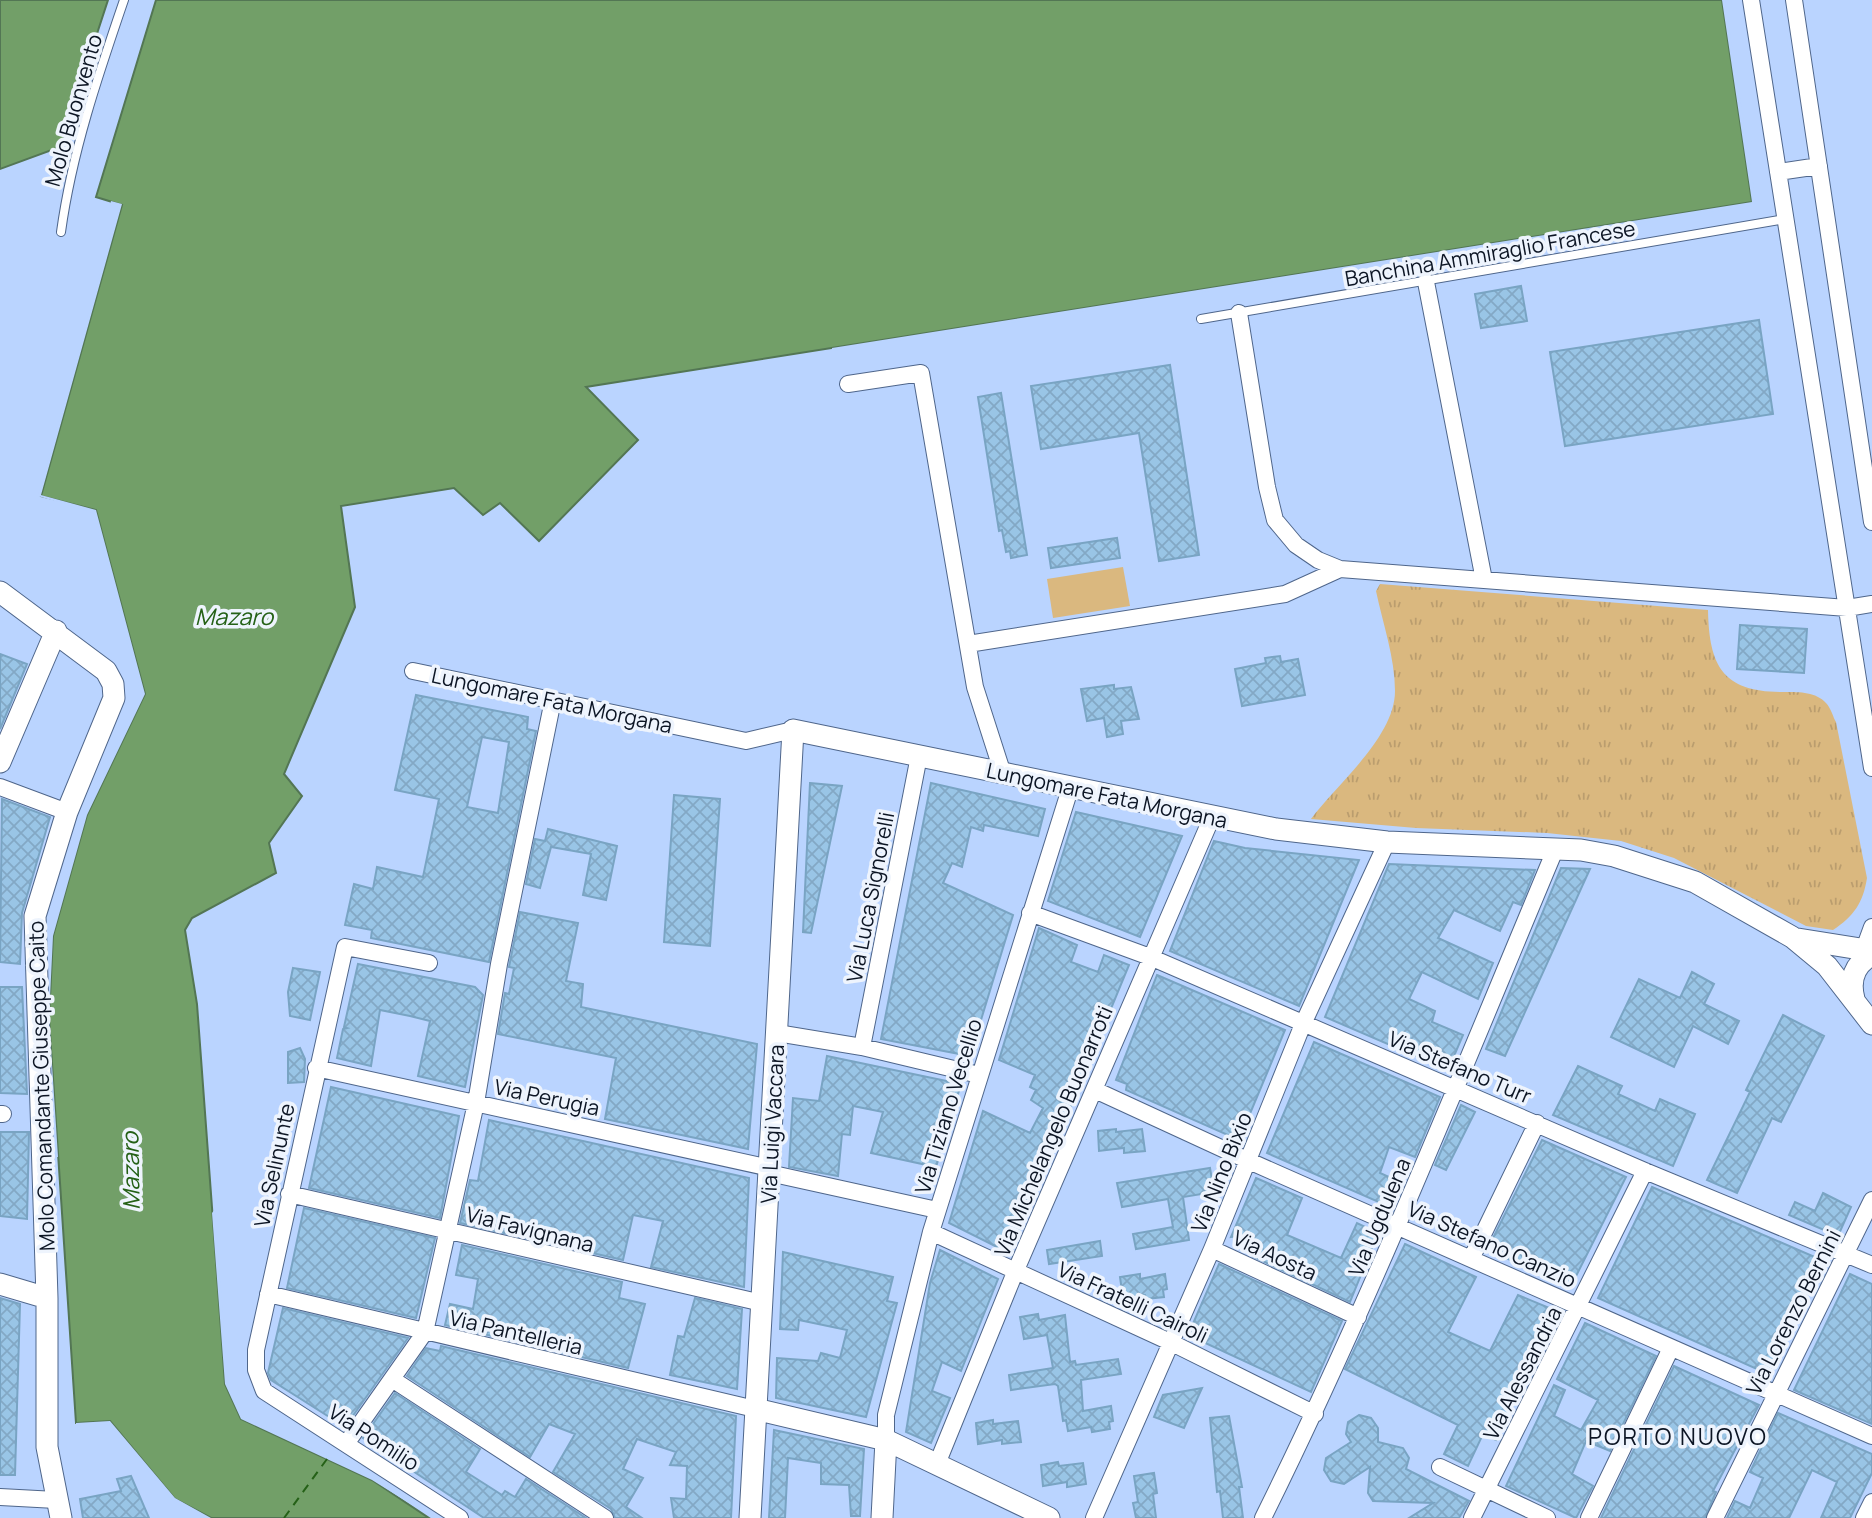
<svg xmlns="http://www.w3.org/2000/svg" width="1872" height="1518" viewBox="0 0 1872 1518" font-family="Manrope,sans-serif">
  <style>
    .grass { fill: url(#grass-tufts) }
    .park { fill: #dab87f }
    .water { fill: #729f68; stroke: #537654; stroke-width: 2 }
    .pier { fill: #bad4ff }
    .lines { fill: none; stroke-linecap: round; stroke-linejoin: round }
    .ferry { stroke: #256117; stroke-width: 2; stroke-dasharray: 9 7; stroke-linecap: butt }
    .building { fill: url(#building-cross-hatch); stroke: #79a4c3; stroke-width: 2; fill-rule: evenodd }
    .lane-casing { stroke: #4f668b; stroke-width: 10 }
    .street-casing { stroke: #4f668b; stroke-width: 18 }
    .secondary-casing { stroke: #4f668b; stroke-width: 23 }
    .lane { stroke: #fff; stroke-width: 8 }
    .street { stroke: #fff; stroke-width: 16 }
    .secondary { stroke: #fff; stroke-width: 21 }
    .labels { text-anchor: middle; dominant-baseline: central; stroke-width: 7; stroke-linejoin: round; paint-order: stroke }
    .street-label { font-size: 21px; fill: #0c1524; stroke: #eef4fd }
    .water-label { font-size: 23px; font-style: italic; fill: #256117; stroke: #eef4fd }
    .neighbourhood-label { font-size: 23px; letter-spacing: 2px; fill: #0c1524; stroke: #eef4fd }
  </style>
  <defs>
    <pattern id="grass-tufts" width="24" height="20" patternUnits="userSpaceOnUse" patternTransform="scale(1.75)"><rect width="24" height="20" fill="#dab87f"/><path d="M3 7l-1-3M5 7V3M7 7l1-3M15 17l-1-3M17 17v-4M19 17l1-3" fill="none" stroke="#ba9d6e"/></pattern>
    <pattern id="building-cross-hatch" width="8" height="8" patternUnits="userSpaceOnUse" patternTransform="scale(1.75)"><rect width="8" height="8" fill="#99c5e6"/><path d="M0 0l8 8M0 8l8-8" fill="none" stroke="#83a8c5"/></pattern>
  </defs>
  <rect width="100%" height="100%" fill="#bad4ff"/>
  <path class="grass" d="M1380,584L1708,610C1709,668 1724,693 1786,692C1800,692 1816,692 1826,703C1831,708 1833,717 1836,722L1867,878C1863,903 1854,916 1833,930L1806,926L1674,858L1621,841L1547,833L1416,828L1311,819C1337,784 1395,737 1395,691C1395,658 1383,624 1376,591Z"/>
  <path class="park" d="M1123,567L1130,606L1053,618L1047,579Z"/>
  <path class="water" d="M0,0H108L60,147L0,169Z
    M156,0H1722L1752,202L586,387L638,440L539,541L500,503L483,515L454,488L341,506L355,607L284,774L302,796L269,843L276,873L192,918L185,930L197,1004L225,1384L241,1419L372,1480L429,1518H211L175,1499L110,1421L76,1423L49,1018L53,936L87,815L145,694L96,510L41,496L122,205L96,197Z"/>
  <path class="pier" d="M1722,0H1725L1756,202L1754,205L832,351V348L1752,202Z
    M111,201L122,204L41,495L96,510L145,694L87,815L53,936L49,1018L58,1157H55L46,1018L50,935L84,814L141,693L93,513L38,496L118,207L110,205Z
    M215,1209L228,1384L244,1416L373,1477L433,1518L372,1480L241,1419L225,1384L212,1213Z
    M110,1421L175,1498L211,1518H204L173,1501L109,1424L76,1426V1423Z"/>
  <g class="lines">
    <path class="ferry" d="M284,1518L327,1459"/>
  </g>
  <path class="building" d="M1521,286L1527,321L1481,328L1475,294Z
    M1759,320L1773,414L1565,446L1550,352Z
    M1170,365L1199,555L1159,561L1139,433L1041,449L1031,386Z
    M1001,393L1027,555L1011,558L1010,551L1006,552L1002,530L999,531L978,397Z
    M1117,538L1120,558L1051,568L1048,548Z
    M1740,625L1807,629L1804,673L1737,669Z
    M0,654L27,664L0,729Z
    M1280,656L1281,662L1298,659L1305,695L1242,706L1235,669L1266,663L1265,658Z
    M1114,685V689L1131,687L1139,719L1121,721L1123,734L1107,737L1104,718L1087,721L1081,689Z
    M416,695L528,717L527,729L536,731L489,962L371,938L372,930L345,925L354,884L373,889L377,867L423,877L439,799L395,790ZM482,737L509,742L498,813L467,807Z
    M810,783L842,786L811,933L803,932Z
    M931,783L1045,809L1038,836L984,825L983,831L971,827L962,867L952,863L943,883L1013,915L970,1056L881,1039Z
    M674,795L720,799L710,946L664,942Z
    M2,799L50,817L22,913L20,964L0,962Z
    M1076,812L1182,836L1140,937L1048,901Z
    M548,829L617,846L606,900L583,895L591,854L551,847L540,888L526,884L535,839L545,841Z
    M1214,841L1245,848L1359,860L1299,1006L1170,951Z
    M1389,864L1535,870L1521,905L1513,902L1500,931L1454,910L1438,938L1493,963L1478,999L1422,972L1409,999L1435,1011L1432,1022L1463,1035L1448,1070L1325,1017Z
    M1561,868L1590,869L1505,1056L1486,1049Z
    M520,912L578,923L566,981L583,984L581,1007L757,1044L748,1149L605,1119L616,1058L498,1034L505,993L509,994L514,968L509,967Z
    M1039,928L1077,945L1071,962L1098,972L1104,955L1129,965L1011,1251H1005L949,1223L983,1111L1030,1133L1043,1108L1031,1100L1036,1090L1030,1087L1035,1075L999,1060Z
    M358,964L475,987L483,995L465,1087L418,1076L430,1021L410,1016L380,1010L371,1066L337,1058L343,1029L347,1028L344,1027Z
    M293,968L320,972L310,1020L290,1016L288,992Z
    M1692,972L1714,984L1704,1004L1739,1021L1728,1044L1693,1026L1674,1067L1611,1037L1639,979L1680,998Z
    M1157,975L1285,1030L1239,1140L1126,1090L1127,1084L1116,1080Z
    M0,987H22L27,1094L0,1093Z
    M1783,1015L1824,1036L1781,1122L1772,1118L1737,1193L1707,1180L1750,1092L1746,1090Z
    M1314,1042L1440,1097L1415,1157L1389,1147L1380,1173L1400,1182L1390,1207L1267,1153Z
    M300,1048L305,1059L304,1082L288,1083V1052Z
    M827,1056L961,1084L936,1167L871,1153L883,1112L853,1106L850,1135L842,1134L838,1176L789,1167L793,1098L819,1101Z
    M1578,1066L1622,1086L1618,1094L1655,1111L1660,1099L1695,1114L1673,1166L1553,1115Z
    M331,1087L459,1116L440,1218L309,1188Z
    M1461,1105L1475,1112L1446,1170L1435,1165Z
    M489,1120L749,1178L744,1287L651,1267L663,1221L633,1215L623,1260L460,1223L470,1180L478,1181Z
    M1116,1129V1132L1142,1129L1145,1151L1124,1153V1148L1099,1151L1098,1131Z
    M0,1132H29L27,1219L0,1216Z
    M1542,1140L1626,1177L1571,1286L1487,1250Z
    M1210,1168L1214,1192L1183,1197L1189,1240L1136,1249L1133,1234L1173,1227L1168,1199L1122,1207L1117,1183Z
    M1256,1178L1302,1198L1287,1235L1341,1258L1357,1223L1378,1233L1350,1302L1252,1256H1255L1251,1234L1231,1237Z
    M1652,1187L1824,1261L1768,1374L1598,1298Z
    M1823,1193L1851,1207L1838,1236L1789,1215L1795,1202L1815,1211Z
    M304,1208L435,1238L416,1318L287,1288Z
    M1100,1241L1102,1256L1049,1264L1047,1250Z
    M1405,1244L1476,1277L1448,1332L1490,1351L1518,1295L1559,1312L1496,1440L1483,1434L1468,1466L1444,1454L1458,1425L1345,1369Z
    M462,1245L622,1282L619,1298L645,1304L628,1368L445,1325L450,1304L473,1309L478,1279L456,1275Z
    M940,1250L998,1279L961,1371L942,1362L932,1391L950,1398L931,1443L906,1432L930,1283Z
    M783,1252L893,1277L887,1301L897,1303L866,1417L776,1398L777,1358L818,1361L821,1353L840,1358L847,1330L799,1320L798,1330L780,1329Z
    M1219,1264L1342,1321L1311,1392L1188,1335Z
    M1140,1274V1279L1165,1274L1167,1289L1163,1290L1164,1297L1146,1299L1145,1295L1123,1298L1120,1277Z
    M1850,1274L1872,1284V1424L1794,1390Z
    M0,1298L20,1304L15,1475H0Z
    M695,1298L742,1309L737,1389L670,1375L678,1336L684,1337Z
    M283,1308L408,1338L345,1427L271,1380L268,1373Z
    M1038,1314L1039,1320L1065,1315L1070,1362L1075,1361L1076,1365L1118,1359L1121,1374L1081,1380L1083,1411L1111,1406L1113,1421L1109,1422L1110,1429L1092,1432L1091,1427L1068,1431L1066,1420L1063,1421L1058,1386L1055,1384L1011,1390L1009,1375L1053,1368L1047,1335L1024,1339L1020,1317Z
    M1585,1323L1656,1356L1610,1451L1586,1441L1572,1474L1593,1486L1576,1518L1506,1486L1554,1385L1565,1390L1554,1416L1581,1430L1598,1400L1557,1379Z
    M441,1346L736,1416L731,1518H674L671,1498L686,1499L687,1466L670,1465L676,1452L637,1439L623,1469L643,1478L626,1507L642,1518H615L611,1509L553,1472L575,1434L549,1424L530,1457L407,1376L426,1348L440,1351Z
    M1674,1366L1759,1405L1713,1491L1716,1492L1705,1518H1601Z
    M1202,1388L1184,1428L1154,1417L1163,1395Z
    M395,1393L480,1449L466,1472L502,1495L505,1491L515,1497L526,1479L586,1518H484L363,1438Z
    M1778,1413L1872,1454V1473L1850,1518H1821L1837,1482L1812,1470L1789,1518H1727L1735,1501L1750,1508L1763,1478L1750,1472Z
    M1359,1415L1371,1418L1378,1428V1442L1403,1448L1409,1458L1406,1469L1469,1501L1459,1518H1409L1433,1503L1373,1501L1368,1493L1370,1467L1344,1484L1331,1481L1324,1470L1326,1458L1351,1442L1346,1434L1348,1422Z
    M1229,1416L1242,1487H1239L1243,1518H1223L1220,1491L1217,1492L1210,1418Z
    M993,1420V1424L1018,1421L1021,1442L1002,1444V1440L978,1444L976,1423Z
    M774,1430L864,1449L860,1516H851L849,1485L821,1484V1463L788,1458L785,1518H769Z
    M1058,1462L1059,1466L1083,1463L1086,1484L1067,1487V1482L1043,1486L1041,1465Z
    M1154,1473L1157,1493L1153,1494L1156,1518H1136L1133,1503L1138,1502L1134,1476Z
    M131,1476L149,1518H83L80,1499L121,1491L117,1479Z"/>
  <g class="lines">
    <defs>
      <path id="lane" d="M61,232C72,152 98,76 124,0
        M1201,319L1785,219"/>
      <path id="street" d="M1751,0L1872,768
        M1794,0L1872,522
        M1778,172L1819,166
        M1426,282L1484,580
        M1239,313L1267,487L1275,520L1296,545L1318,560L1340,569L1847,608L1872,604
        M848,384L921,373L975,687L1003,774
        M968,644L1285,594L1340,569
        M413,671L746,741L793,730
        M0,787L67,812
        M1030,913L1150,957L1645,1171L1872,1265
        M1861,957L1872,927
        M429,963L345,947L256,1350V1370L264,1391L460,1518
        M777,1033L862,1047L979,1075
        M862,1047L919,756
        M316,1068L770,1168
        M1095,1090L1249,1161L1872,1436
        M0,1114H3
        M769,1173L937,1210
        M289,1194L762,1303
        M931,1232L1170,1342L1315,1414
        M1212,1249L1358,1317
        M1472,1257L1537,1123
        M268,1294L755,1409
        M392,1379L605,1518
        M886,1440V1415L931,1232L1070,789
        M346,1444L425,1332L476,1103L499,964L553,700
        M937,1464L1016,1270L1212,817
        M1440,1467L1547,1518
        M0,1497L56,1500
        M1094,1518L1212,1249L1303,1024L1387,842
        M1263,1518C1371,1300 1461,1074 1555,850
        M1472,1518L1645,1171
        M1589,1518L1671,1348
        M1715,1518L1872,1200
        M1864,1518L1872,1502"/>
      <path id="secondary" d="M0,592L106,671L113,684L114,698L67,812L35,916L47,1298V1447L61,1518
        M0,762L56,631
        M1798,939L1872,951
        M1854,999C1849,980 1854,964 1872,955
        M0,1284L47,1298
        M755,1409L886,1440L1049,1518
        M750,1518L793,730L1276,829L1387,842L1581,850L1614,856L1695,882L1792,937L1827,966L1872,1024
        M882,1518L886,1440"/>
    </defs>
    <use href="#lane" class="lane-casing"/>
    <use href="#street" class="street-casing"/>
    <use href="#secondary" class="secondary-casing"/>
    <use href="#lane" class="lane"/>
    <use href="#street" class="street"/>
    <use href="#secondary" class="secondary"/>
  </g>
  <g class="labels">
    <g class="street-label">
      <text transform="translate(73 110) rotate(-74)">Molo Buonvento</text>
      <text transform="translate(1490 253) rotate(-10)">Banchina Ammiraglio Francese</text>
      <text transform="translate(552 700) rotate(12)">Lungomare Fata Morgana</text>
      <text transform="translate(1107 795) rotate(12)">Lungomare Fata Morgana</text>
      <text transform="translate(870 897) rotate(-79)">Via Luca Signorelli</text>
      <text transform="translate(1460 1067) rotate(23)">Via Stefano Turr</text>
      <text transform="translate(41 1086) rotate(-92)">Molo Comandante Giuseppe Caito</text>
      <text transform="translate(547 1097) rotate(12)">Via Perugia</text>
      <text transform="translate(948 1106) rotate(-73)">Via Tiziano Vecellio</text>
      <text transform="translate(772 1124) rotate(-87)">Via Luigi Vaccara</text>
      <text transform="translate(1053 1131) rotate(-67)">Via Michelangelo Buonarroti</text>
      <text transform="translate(274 1165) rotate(-78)">Via Selinunte</text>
      <text transform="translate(1221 1172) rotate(-68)">Via Nino Bixio</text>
      <text transform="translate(1379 1217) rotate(-67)">Via Ugdulena</text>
      <text transform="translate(530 1229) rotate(14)">Via Favignana</text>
      <text transform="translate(1492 1244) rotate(24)">Via Stefano Canzio</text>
      <text transform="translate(1275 1255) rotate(25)">Via Aosta</text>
      <text transform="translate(1133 1302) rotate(25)">Via Fratelli Cairoli</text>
      <text transform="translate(1793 1312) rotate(-63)">Via Lorenzo Bernini</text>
      <text transform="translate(516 1332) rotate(13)">Via Pantelleria</text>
      <text transform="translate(1522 1373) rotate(-63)">Via Alessandria</text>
      <text transform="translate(374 1437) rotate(33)">Via Pomilio</text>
    </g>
    <g class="water-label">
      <text x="234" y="616">Mazaro</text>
      <text transform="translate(130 1171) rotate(-91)">Mazaro</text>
    </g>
    <g class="neighbourhood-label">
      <text x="1678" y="1436">PORTO NUOVO</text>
    </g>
  </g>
</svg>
